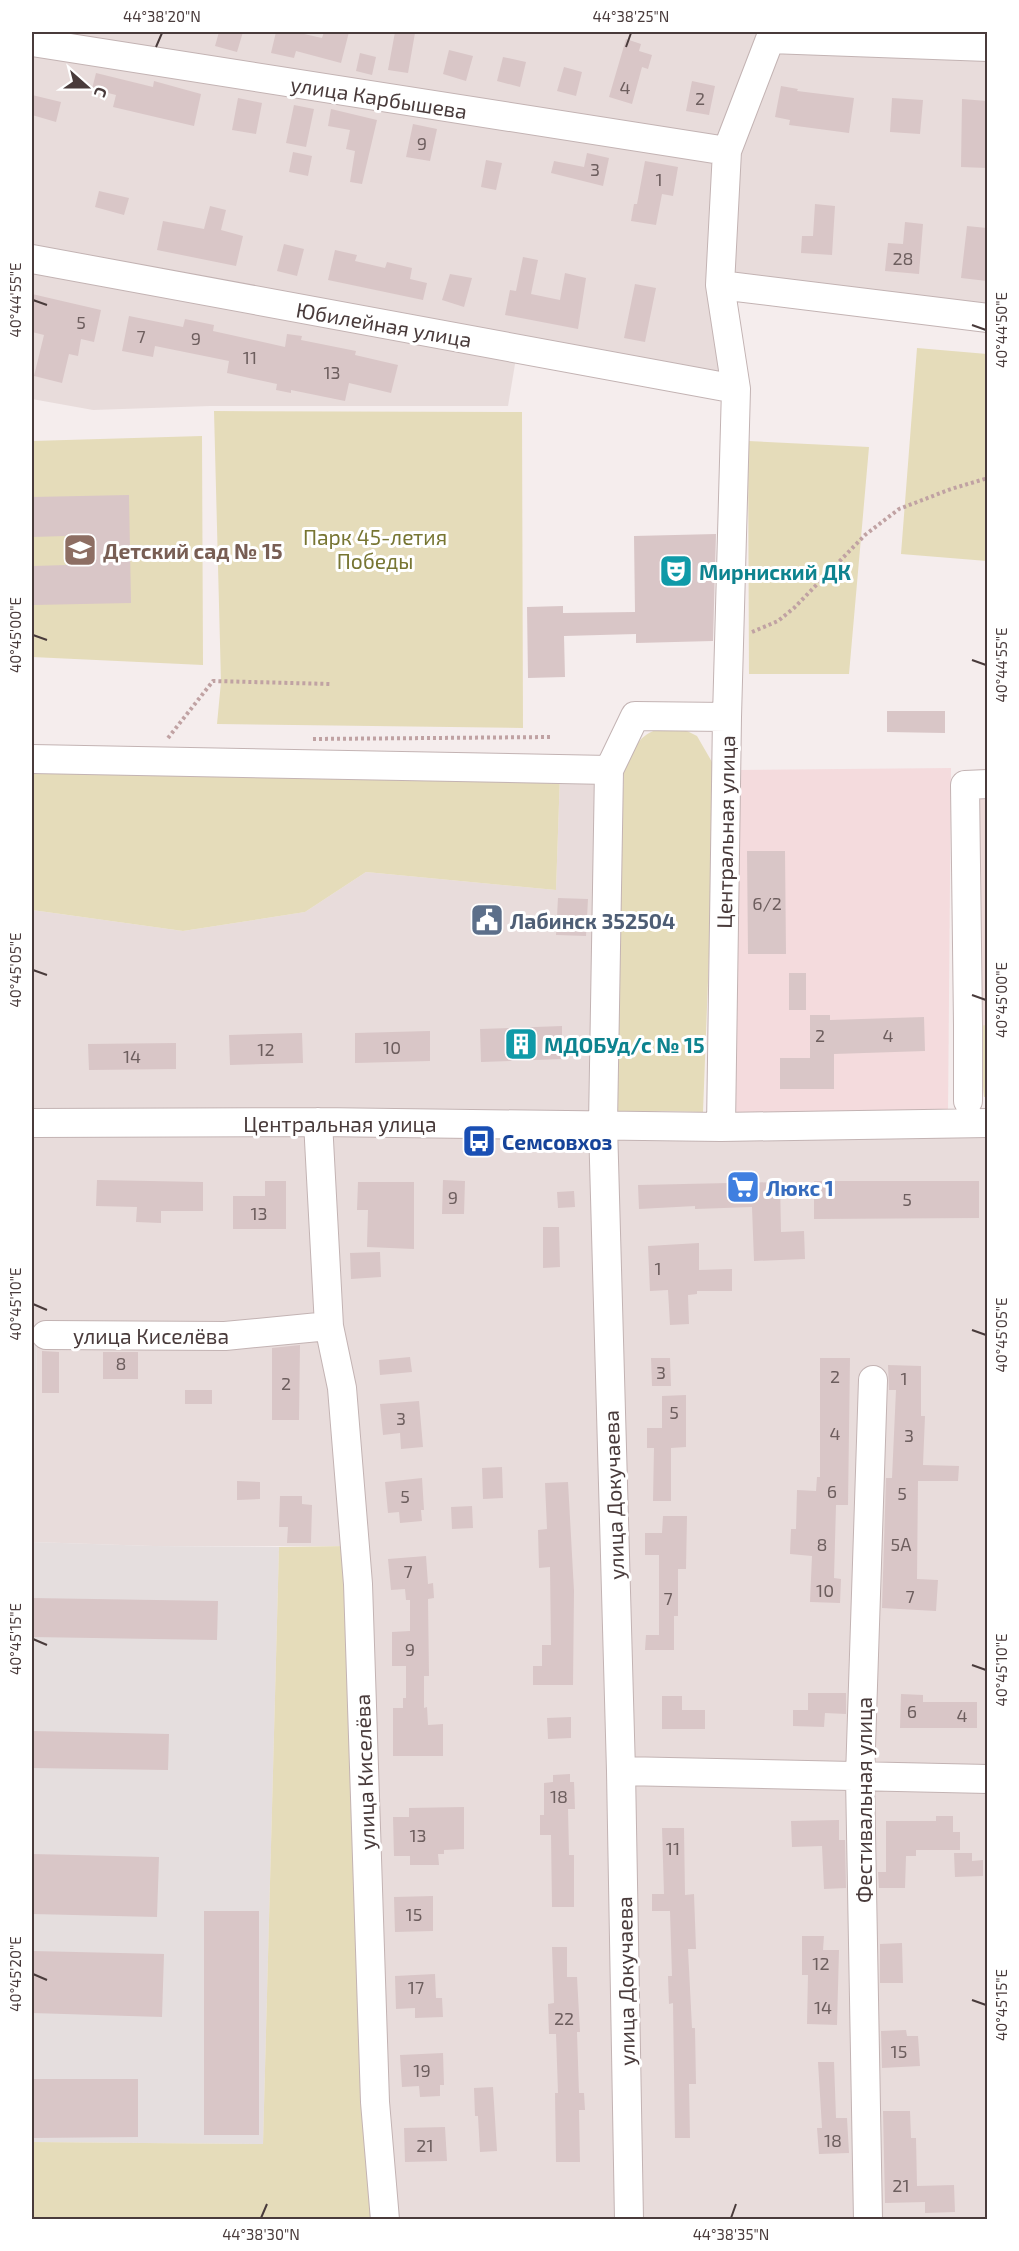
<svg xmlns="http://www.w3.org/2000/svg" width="1019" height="2251" viewBox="0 0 1019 2251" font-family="'Exo 2',sans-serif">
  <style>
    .residential { fill: #e8dcdb }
    .commercial { fill: #f4dbdd }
    .industrial { fill: #e5dede }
    .education { fill: #eddad8 }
    .green { fill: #e5dcba }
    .building { fill: #d9c6c7 }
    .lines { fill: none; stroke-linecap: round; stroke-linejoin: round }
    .minor-casing { stroke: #c3b3b3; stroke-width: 30 }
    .path { stroke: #c0a2a3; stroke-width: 4; stroke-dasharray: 3 3; stroke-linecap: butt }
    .minor { stroke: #fff; stroke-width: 28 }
    .ticks { fill: none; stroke: #493b3b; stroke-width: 2 }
    .labels { text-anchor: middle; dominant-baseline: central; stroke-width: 6; stroke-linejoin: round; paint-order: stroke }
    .number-label { font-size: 18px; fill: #6d5e5e }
    .street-label { font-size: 21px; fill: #493b3b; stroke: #fff }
    .park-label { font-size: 21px; fill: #777532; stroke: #fff }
    .education-label { font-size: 21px; font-weight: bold; fill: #785e54; stroke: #fff; text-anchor: start }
    .culture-label { font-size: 21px; font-weight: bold; fill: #0d838f; stroke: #fff; text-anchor: start }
    .service-label { font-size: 21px; font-weight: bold; fill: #4e5e75; stroke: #fff; text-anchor: start }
    .transit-label { font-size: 21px; font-weight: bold; fill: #164399; stroke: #fff; text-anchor: start }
    .shop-label { font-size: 21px; font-weight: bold; fill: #366cbe; stroke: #fff; text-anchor: start }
    .neatline { fill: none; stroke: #493b3b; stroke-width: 2 }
    .ticks-label { font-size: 15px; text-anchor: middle; fill: #493b3b }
  </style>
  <rect width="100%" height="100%" fill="#f5eded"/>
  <path class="residential" d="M32,32H762L720,142Z
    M780,46L987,54V311L732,280L736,151Z
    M32,50L716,159L726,379L32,252Z
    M32,268L516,358L508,406H210L93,410L32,399Z
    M560,774L598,775V1117L32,1116V910L183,931L305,912L366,872L556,890Z
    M309,1130L318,1322L224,1330H32V1131Z
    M325,1132L596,1137L618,2219H395L335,1326Z
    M987,1134V1769L629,1765L615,1137Z
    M323,1334L348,1546H153L32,1542L37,1341Z
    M629,1781L854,1783L862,2219H636Z
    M867,1783L987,1785V2219H877Z"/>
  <path class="commercial" d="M951,768L948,1113L730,1112L735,770Z"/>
  <path class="industrial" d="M32,1330H36L37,1341L32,1542L153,1546L279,1547L263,2144L32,2142Z"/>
  <path class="education" d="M987,770V1096L984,1097L978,1026L957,928L954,774Z"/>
  <path class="green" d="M917,348L987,354V561L901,554Z
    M214,411L522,412L523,728L217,724L221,682Z
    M202,436L203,665L32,657V441Z
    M748,441L869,447L849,674H749Z
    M677,726L697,736L712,762L711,902L703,1112L662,1111L612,1115L624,764C642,737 642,730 677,726Z
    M32,765L560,774L556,890L366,872L305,912L183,931L32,910Z
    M987,1025V1096L984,1097L978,1026Z
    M348,1546L373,2219L32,2220V2142L263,2144L279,1547Z"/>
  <path class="building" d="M219,32H243L237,52L215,46Z
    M276,32H295L322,38L324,32H349L341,63L296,51L294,58L271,53Z
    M395,32L415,33L408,73L388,70Z
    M626,39L641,44L639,51L652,55L648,69L642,67L632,104L609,97Z
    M449,50L473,56L466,81L443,74Z
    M360,53L376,57L372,75L356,71Z
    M503,57L526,62L520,87L497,81Z
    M564,67L582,72L576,96L557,91Z
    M96,73L153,87L154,81L201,94L194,126L113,107L116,95L92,89Z
    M692,81L715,86L709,115L686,111Z
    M781,86L798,89L797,91L854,98L849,133L789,125L790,120L775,117Z
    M32,95L61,102L56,122L32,115Z
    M238,98L262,103L256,134L232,130Z
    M892,98L923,100L920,134L890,132Z
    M962,99L987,101V168L961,167Z
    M294,105L314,109L306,147L286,143Z
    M331,109L377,120L362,184L350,182L355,151L346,149L350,130L328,126Z
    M413,124L437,129L430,161L406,157Z
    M293,152L312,156L308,176L289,172Z
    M587,153L609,158L603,186L551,173L554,161L584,167Z
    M486,160L502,163L496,190L481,187Z
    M645,161L678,167L673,196L662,194L656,225L631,221L634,204H637Z
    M99,191L129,198L124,215L95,207Z
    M815,204L835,206L832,255L801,253L802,236H813Z
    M210,206L226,210L221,230L243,236L236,266L157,250L163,221L204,229Z
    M905,222L923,224L919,274L885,271L888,243L903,244Z
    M967,226L987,228V281L961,278Z
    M284,244L304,249L297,276L277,271Z
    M335,250L357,255L355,261L385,268L387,262L412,268L410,279L427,283L423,300L328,280Z
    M523,257L538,260L531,294L560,300L565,273L586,278L578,329L505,315L510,290L516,291Z
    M450,274L472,278L464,307L442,300Z
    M635,284L656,288L645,342L624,338Z
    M32,294L101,310L94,342L81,339L78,356L69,354L62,383L34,376L44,335L32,332Z
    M129,316L183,327L185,319L214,325L213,331L285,347L287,334L302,336L301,340L356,351L355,355L398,365L391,393L349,383L345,401L291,390V393L276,390L277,384L227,373L229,361L155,346L153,357L122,351Z
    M129,495L131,603L34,605L33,566L67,565L66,536L32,537V497Z
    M716,534L713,641L636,643V634L564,636L565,677L528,678L527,607L563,606V613L635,612L634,536Z
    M887,711H945V733L887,732Z
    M747,851H785L786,954H748Z
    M558,898L588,899L586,936L556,935Z
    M482,904L500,905V929H482Z
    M789,973H806V1010H789Z
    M810,1015H830V1020L924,1017L925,1051L834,1054V1089H780V1058H810Z
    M562,1026V1059L481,1062L480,1029Z
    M430,1031V1061L355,1063V1033Z
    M302,1033L303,1063L230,1065L229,1035Z
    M176,1043V1069L89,1070L88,1044Z
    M97,1180L203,1182V1211H161V1223L136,1222L137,1207L96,1206Z
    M443,1180L465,1181L464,1214H442Z
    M265,1181H286V1229H233V1196H265Z
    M814,1181H979V1218L814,1219Z
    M358,1182H414V1249L367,1247L368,1210H357Z
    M780,1182L781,1232L804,1231L805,1259L754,1261L752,1207L695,1209V1206L639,1209L638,1185Z
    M574,1191L575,1207L558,1208L557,1192Z
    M543,1227H559L560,1267L543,1268Z
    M699,1243V1270L732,1269V1291H697V1294L688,1295L689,1324L670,1325L668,1290L650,1291L648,1246Z
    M380,1252L381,1277L351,1279L350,1253Z
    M300,1345L299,1420H272V1348Z
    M42,1351L59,1352V1393H42Z
    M103,1352H138V1379H103Z
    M410,1357L412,1372L380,1375L379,1360Z
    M651,1358H670L671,1386H652Z
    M820,1358H850L848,1505H836L834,1578L841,1579L840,1603L810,1602L812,1556L790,1554L791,1529H796L797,1490L816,1491L817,1477H820Z
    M888,1365L921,1366V1416H925L923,1465L959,1466L958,1481H918L917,1579L938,1580L936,1611L882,1608L886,1478H892L896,1390H889Z
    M185,1390H212V1404H185Z
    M686,1395V1447L671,1448V1501H653L654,1448H647V1428H662V1396Z
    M419,1401L423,1447L401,1449L400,1433L383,1435L380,1404Z
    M502,1467L503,1498L483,1499L482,1468Z
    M422,1478L424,1510H421L422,1521L400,1523L399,1512L388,1513L385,1482Z
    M237,1481L260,1482V1499L237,1500Z
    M568,1482L574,1591L573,1685H533V1666H542V1645H551L550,1567L539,1568L538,1530L547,1529L545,1483Z
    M280,1496H302V1504L312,1505L311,1543H287L288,1527H279Z
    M472,1506L473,1528L452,1529L451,1507Z
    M663,1516H687L686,1569H678V1616H674V1650H645L646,1635H659V1555H645V1533H662Z
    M426,1556L428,1584L433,1583L434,1598L428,1599L429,1676H424V1708L427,1707L428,1725L443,1724V1756H393V1708H403V1698H406V1666H392V1632L410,1631V1600H406L405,1589L391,1590L388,1559Z
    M32,1598L218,1601L217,1640L32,1637Z
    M808,1693H846V1714L825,1713L824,1727L793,1726V1710H808Z
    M901,1694L923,1695V1702H977V1728H900Z
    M662,1696H682V1710H705V1729H662Z
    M571,1717V1738L548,1739L547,1718Z
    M32,1731L169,1734L168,1770L32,1768Z
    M570,1774V1782H574L575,1809H568L569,1855H574V1907H552L551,1835H540V1815H544V1783L553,1782V1775Z
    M464,1807V1849L444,1850V1854H438L439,1865H410V1856H394L393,1817H409V1808Z
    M936,1816H953V1832H960V1850H916V1856H906L905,1888H879L878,1872H886V1821H936Z
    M839,1820V1840H845L846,1888L824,1889L822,1846L792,1847L791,1821Z
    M662,1828H684L685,1895L694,1894L696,1949H688L692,2028H695L696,2084H689L690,2138H675L673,2003L669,2004L668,1976H672L670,1911H652V1894H664Z
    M954,1853H972V1861L983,1860V1876L955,1877Z
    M32,1854L159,1857L157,1917L32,1914Z
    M433,1896V1931L395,1932L394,1897Z
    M204,1911H259V2135H204Z
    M802,1936H824L823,1950H839L837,2025L807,2024L808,1975H802Z
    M902,1943L903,1983H880V1944Z
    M552,1947H567V1977H577L580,2032H577L579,2093H584L585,2110H579L580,2162H556L555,2093H558L556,2034H549L548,2004L554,2003Z
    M32,1951L164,1954L162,2017L32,2013Z
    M435,1974L436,1998H442L443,2017L415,2018V2008L396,2009L395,1976Z
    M906,2030L907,2036H918L920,2066L882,2068L881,2031Z
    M443,2053L444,2085H440V2096L420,2097L419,2086L402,2087L400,2055Z
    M818,2062H834L836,2118H847L849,2153L819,2154L817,2128H822Z
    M32,2079H138V2137L32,2138Z
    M493,2087L497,2151L480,2152L478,2116H475L474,2088Z
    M883,2111H910L911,2138H916L917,2186L954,2185L955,2212L925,2213V2202L885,2203Z
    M445,2127L447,2161L405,2162L404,2128Z"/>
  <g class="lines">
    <defs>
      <path id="minor" d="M32,42L727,151
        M32,259L736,389
        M720,285L988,318
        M32,759L609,770L635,716L727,717
        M609,770L603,1125L621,1771L629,2220
        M968,1025L965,785L988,784
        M968,1101V1025
        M318,1122L329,1326L342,1388L358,1584L375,2102L385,2220
        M32,1123L318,1122L721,1127L988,1123
        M721,1127L727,717L736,389L720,285L727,151L770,39L988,47
        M46,1335L225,1336L329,1326
        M621,1771L988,1779
        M868,2220L860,1777L873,1380"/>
    </defs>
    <use href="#minor" class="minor-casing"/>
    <path class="path" d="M752,632L778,621L794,608L865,535L899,509L951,489L988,478
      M168,738L213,681L330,684
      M313,739L552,737"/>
    <use href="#minor" class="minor"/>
  </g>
  <path class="ticks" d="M156,47L162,33M626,47L631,33M33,300L47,305M972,325L986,330M33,635L47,640M972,660L986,665M33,970L47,975M972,995L986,1000M33,1304L47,1310M972,1330L986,1335M33,1639L47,1645M972,1665L986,1670M33,1974L47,1980M972,2000L986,2005M261,2218L267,2204M731,2218L736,2204"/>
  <defs>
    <symbol id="school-square" viewBox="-11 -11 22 22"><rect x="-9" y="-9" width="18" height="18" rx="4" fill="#8d6e63" stroke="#fff"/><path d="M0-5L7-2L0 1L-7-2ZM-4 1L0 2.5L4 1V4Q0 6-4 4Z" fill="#fff"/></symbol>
    <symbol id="theatre-square" viewBox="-11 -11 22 22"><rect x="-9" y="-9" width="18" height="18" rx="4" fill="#0f9aa8" stroke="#fff"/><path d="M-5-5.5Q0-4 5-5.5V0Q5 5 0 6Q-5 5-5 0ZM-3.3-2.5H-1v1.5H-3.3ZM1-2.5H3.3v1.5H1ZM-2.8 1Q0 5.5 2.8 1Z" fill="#fff"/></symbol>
    <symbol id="civic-square" viewBox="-11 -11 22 22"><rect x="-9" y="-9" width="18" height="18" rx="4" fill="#5c6f8a" stroke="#fff"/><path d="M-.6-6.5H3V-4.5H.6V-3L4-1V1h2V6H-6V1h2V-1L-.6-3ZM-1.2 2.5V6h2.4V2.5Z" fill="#fff"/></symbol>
    <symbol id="building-square" viewBox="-11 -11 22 22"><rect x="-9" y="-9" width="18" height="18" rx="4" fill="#0f9aa8" stroke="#fff"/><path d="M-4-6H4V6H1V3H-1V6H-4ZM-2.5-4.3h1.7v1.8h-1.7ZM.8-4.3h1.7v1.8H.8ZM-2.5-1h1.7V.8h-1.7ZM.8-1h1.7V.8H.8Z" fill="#fff"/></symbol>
    <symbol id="bus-square" viewBox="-11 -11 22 22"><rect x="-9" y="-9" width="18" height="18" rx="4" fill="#1a4fb4" stroke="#fff"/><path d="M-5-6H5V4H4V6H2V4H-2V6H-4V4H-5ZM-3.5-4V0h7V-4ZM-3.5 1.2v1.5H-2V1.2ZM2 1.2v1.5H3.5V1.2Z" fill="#fff"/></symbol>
    <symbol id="supermarket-square" viewBox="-11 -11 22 22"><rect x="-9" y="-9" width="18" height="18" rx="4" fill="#3f7fe0" stroke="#fff"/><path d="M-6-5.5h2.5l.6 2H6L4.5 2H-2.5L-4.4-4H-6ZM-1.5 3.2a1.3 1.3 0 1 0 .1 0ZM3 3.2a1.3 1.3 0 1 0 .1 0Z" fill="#fff"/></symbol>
  </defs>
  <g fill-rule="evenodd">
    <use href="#school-square" x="61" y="531" width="38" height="38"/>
    <use href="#theatre-square" x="657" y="552" width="38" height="38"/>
    <use href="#civic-square" x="468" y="901" width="38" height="38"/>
    <use href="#building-square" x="502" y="1025" width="38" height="38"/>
    <use href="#bus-square" x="460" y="1122" width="38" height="38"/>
    <use href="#supermarket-square" x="724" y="1168" width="38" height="38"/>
  </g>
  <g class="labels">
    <g class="number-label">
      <text x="625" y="87">4</text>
      <text x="700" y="98">2</text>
      <text x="422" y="143">9</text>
      <text x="595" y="169">3</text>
      <text x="659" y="179">1</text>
      <text x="903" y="258">28</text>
      <text x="81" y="322">5</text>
      <text x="141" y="336">7</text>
      <text x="196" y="338">9</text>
      <text x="250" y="357">11</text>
      <text x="332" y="372">13</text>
      <text x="767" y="903">6/2</text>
      <text x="820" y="1035">2</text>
      <text x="888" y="1035">4</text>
      <text x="392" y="1047">10</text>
      <text x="266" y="1049">12</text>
      <text x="132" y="1056">14</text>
      <text x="453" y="1197">9</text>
      <text x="907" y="1199">5</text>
      <text x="259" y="1213">13</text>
      <text x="658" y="1268">1</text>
      <text x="121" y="1363">8</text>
      <text x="661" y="1372">3</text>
      <text x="835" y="1376">2</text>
      <text x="904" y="1378">1</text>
      <text x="286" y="1383">2</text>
      <text x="674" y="1412">5</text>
      <text x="401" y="1418">3</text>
      <text x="835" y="1433">4</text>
      <text x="909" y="1435">3</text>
      <text x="832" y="1491">6</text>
      <text x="902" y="1493">5</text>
      <text x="405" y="1496">5</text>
      <text x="822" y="1544">8</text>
      <text x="901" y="1544">5А</text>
      <text x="408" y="1571">7</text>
      <text x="825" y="1590">10</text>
      <text x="910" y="1596">7</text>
      <text x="668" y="1598">7</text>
      <text x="410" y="1649">9</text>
      <text x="912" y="1711">6</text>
      <text x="962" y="1715">4</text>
      <text x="559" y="1796">18</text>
      <text x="418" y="1835">13</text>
      <text x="673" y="1848">11</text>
      <text x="414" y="1914">15</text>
      <text x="821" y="1963">12</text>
      <text x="416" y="1987">17</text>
      <text x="823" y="2007">14</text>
      <text x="564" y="2018">22</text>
      <text x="899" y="2051">15</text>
      <text x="422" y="2070">19</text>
      <text x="833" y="2140">18</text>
      <text x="425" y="2145">21</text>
      <text x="901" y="2185">21</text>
    </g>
    <g class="street-label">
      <text transform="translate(379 97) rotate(9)">улица Карбышева</text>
      <text transform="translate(384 324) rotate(10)">Юбилейная улица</text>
      <text transform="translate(725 832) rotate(-89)">Центральная улица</text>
      <text x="340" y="1123">Центральная улица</text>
      <text x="151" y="1335">улица Киселёва</text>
      <text transform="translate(613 1495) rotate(-92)">улица Докучаева</text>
      <text transform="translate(364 1772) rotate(-92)">улица Киселёва</text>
      <text transform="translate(863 1800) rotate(-90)">Фестивальная улица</text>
      <text transform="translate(625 1981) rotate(-91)">улица Докучаева</text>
    </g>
    <g class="park-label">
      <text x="375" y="536">Парк 45-летия<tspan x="375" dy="24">Победы</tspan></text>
    </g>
    <g class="education-label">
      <text x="103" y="550">Детский сад № 15</text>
    </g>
    <g class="culture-label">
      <text x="699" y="571">Мирниский ДК</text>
      <text x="544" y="1044">МДОБУд/с № 15</text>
    </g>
    <g class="service-label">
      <text x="510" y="920">Лабинск 352504</text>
    </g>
    <g class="transit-label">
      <text x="502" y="1141">Семсовхоз</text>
    </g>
    <g class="shop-label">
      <text x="766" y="1187">Люкс 1</text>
    </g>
  </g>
  <rect width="1019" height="2251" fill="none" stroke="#ffffff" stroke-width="66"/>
  <g transform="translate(87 87) rotate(111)" stroke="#ffffff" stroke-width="4.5" paint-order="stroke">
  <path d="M0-4.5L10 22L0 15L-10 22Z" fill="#493b3b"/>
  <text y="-9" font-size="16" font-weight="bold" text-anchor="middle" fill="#493b3b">С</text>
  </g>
  <rect x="33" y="33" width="953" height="2185" class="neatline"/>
  <g class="ticks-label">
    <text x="162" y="22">44°38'20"N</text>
    <text x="631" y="22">44°38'25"N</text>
    <text transform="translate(16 300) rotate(-90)" y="5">40°44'55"E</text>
    <text transform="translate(1002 330) rotate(-90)" y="5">40°44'50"E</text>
    <text transform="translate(16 635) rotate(-90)" y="5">40°45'00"E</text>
    <text transform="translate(1002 665) rotate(-90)" y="5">40°44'55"E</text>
    <text transform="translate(16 970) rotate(-90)" y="5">40°45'05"E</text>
    <text transform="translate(1002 1000) rotate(-90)" y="5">40°45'00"E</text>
    <text transform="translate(16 1304) rotate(-90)" y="5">40°45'10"E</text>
    <text transform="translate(1002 1335) rotate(-90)" y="5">40°45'05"E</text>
    <text transform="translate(16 1639) rotate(-90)" y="5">40°45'15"E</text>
    <text transform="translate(1002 1670) rotate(-90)" y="5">40°45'10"E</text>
    <text transform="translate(16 1974) rotate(-90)" y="5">40°45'20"E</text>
    <text transform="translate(1002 2005) rotate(-90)" y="5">40°45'15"E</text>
    <text x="261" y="2240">44°38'30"N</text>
    <text x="731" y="2240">44°38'35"N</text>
  </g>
</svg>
